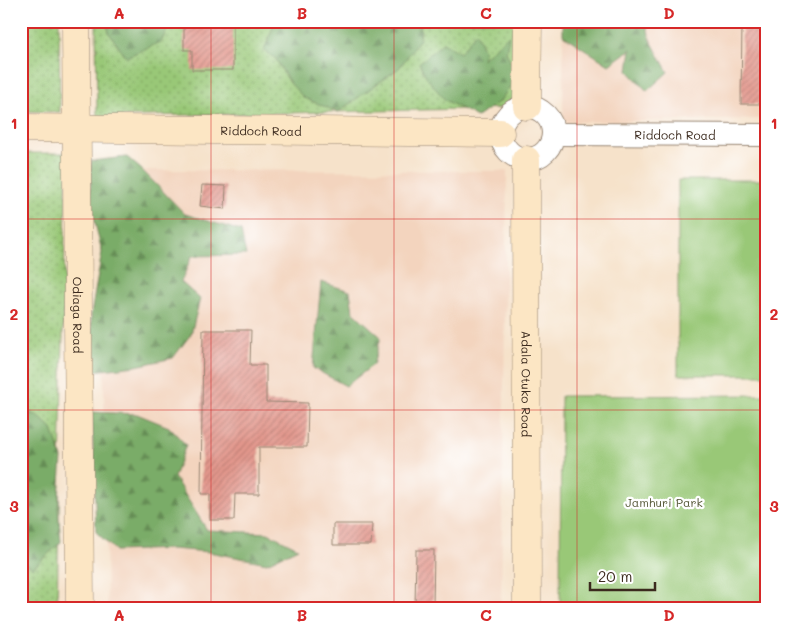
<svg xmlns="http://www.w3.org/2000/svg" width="788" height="629" viewBox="0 0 788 629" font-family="Mali,sans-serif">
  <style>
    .built { fill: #f3d4be }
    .grass { fill: url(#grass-dots); stroke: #6a794a }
    .forest { fill: url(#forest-firs); stroke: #5a6b43 }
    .green { fill: #99c877; stroke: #6a794a }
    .building { fill: url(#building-hatch) }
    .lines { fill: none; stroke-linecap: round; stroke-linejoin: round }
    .street-casing { stroke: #988674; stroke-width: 24 }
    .secondary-casing { stroke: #988674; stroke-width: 29 }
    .street { stroke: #fff; stroke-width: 22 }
    .secondary { stroke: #fce6c4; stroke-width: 28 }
    .grid { fill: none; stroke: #d62828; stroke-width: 1; stroke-opacity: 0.55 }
    .labels { text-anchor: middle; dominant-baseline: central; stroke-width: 4.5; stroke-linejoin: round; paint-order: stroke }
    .street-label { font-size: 12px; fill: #3b2a1e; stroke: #fff }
    .park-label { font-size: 12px; fill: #575939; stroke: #fff }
    .neatline { fill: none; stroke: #d62828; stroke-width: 2 }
    .grid-label { font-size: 16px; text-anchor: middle; font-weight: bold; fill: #d62828 }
  </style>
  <defs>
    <pattern id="grass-dots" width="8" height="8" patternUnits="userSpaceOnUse" patternTransform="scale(1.25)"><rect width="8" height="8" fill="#99c877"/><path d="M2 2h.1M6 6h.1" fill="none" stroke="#7ea361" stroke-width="1.8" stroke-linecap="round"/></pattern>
    <pattern id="forest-firs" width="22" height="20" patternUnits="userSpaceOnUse" patternTransform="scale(1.25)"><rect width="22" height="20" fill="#7aac68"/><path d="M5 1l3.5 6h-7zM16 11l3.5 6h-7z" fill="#658c55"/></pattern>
    <pattern id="building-hatch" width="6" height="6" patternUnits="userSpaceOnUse" patternTransform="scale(1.25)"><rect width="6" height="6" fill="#e3978c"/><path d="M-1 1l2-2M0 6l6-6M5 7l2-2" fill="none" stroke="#b97b72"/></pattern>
  </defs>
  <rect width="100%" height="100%" fill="#fff"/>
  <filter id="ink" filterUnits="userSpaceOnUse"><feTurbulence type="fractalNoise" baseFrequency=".02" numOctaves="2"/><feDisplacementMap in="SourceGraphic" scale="10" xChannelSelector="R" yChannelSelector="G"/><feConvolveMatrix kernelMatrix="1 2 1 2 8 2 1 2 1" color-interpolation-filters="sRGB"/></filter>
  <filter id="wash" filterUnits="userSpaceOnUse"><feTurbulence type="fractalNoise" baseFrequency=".0096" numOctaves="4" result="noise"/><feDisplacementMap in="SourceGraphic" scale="20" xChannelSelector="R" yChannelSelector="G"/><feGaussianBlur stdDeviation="1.12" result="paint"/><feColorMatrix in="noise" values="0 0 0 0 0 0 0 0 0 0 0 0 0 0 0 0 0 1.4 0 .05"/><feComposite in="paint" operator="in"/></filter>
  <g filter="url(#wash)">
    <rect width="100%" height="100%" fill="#f6e2ca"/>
    <path class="built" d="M563,21H767V119L563,122Z
      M101,170L507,171L501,608H107Z"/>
    <path class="grass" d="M21,21H59L60,112L21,111Z
      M96,21H519L517,108L97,117Z
      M21,153H67L57,608H21Z"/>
    <path class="forest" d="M107,21H172L161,42L126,57L109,33Z
      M275,21H421L420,39L399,68L338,112L304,98L290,83L275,58L264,51Z
      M563,21H646L650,39L668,72L647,91L628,71L631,49L609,65L563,35Z
      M476,32L484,52L482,59L509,35L506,52L517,76L500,101L477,117L445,100L427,78L419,63L443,43L460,53Z
      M127,157L142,170L185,214L241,231L246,255L192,256L181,282L200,299L191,334L173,358L136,366L93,371L91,314L102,252L90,202L91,161Z
      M321,282L350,291L353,312L381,337L373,365L346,386L313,368Z
      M21,412L37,415L52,429L62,458L58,508L61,542L33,568L21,561V478L26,472L21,462Z
      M92,412L137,414L169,427L186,445L174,477L207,530L268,533L298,548L267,563L209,552L172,549L116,551L96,532Z"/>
    <path class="green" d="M678,180H767V375H678Z
      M767,395V608H560L561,396Z"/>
    <g id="blocks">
      <path class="building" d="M193,21H233V70H192V50H184V26H193Z
        M742,21H767V104H741Z
        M202,185L226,186L225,209L200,206Z
        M203,330H251L250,365H266V402L308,403L307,447H259V494H235L234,520H210V494H201Z
        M333,524H372L371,545H333Z
        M416,550H434L433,608H415Z"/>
    </g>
  </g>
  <g filter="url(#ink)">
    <use href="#blocks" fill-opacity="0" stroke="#988674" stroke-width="1"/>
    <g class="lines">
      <defs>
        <g id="street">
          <circle cx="527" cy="133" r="26"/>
          <path id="s1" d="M554,134L767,135"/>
        </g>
        <g id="secondary">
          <path id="s2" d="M76,21L80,608"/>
          <path d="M527,106L528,21"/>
          <path id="s3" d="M21,128L500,133"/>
          <path id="s4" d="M526,160L527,608"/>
        </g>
      </defs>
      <use href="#street" class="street-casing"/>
      <use href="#secondary" class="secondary-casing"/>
      <use href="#street" class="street"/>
      <use href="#secondary" class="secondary"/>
    </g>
  </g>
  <path class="grid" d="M211,21V608M394,21V608M577,21V608M21,219H767M21,410H767"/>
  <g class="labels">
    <g class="street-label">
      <text stroke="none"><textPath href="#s3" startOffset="240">Riddoch Road</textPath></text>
      <text stroke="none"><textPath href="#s1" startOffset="121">Riddoch Road</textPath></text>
      <text stroke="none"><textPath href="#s2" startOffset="294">Odiaga Road</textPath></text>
      <text stroke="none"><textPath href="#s4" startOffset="224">Adala Otuko Road</textPath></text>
    </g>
    <g class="park-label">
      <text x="664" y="502">Jamhuri Park</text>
    </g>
  </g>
  <rect width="788" height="629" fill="none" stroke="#fff" stroke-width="55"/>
  <path d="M590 582v8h65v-8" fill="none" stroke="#3b2a1e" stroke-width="2.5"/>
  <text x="598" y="582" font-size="15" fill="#3b2a1e" stroke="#ffffff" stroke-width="4" paint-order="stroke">20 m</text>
  <rect x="28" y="28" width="732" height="574" class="neatline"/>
  <g class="grid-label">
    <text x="119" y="19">A</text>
    <text x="302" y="19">B</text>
    <text x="486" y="19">C</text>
    <text x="669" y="19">D</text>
    <text x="14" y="129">1</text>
    <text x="774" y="129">1</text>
    <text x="14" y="320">2</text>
    <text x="774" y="320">2</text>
    <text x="14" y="512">3</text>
    <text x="774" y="512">3</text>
    <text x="119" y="621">A</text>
    <text x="302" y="621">B</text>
    <text x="486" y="621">C</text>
    <text x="669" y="621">D</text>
  </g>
</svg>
